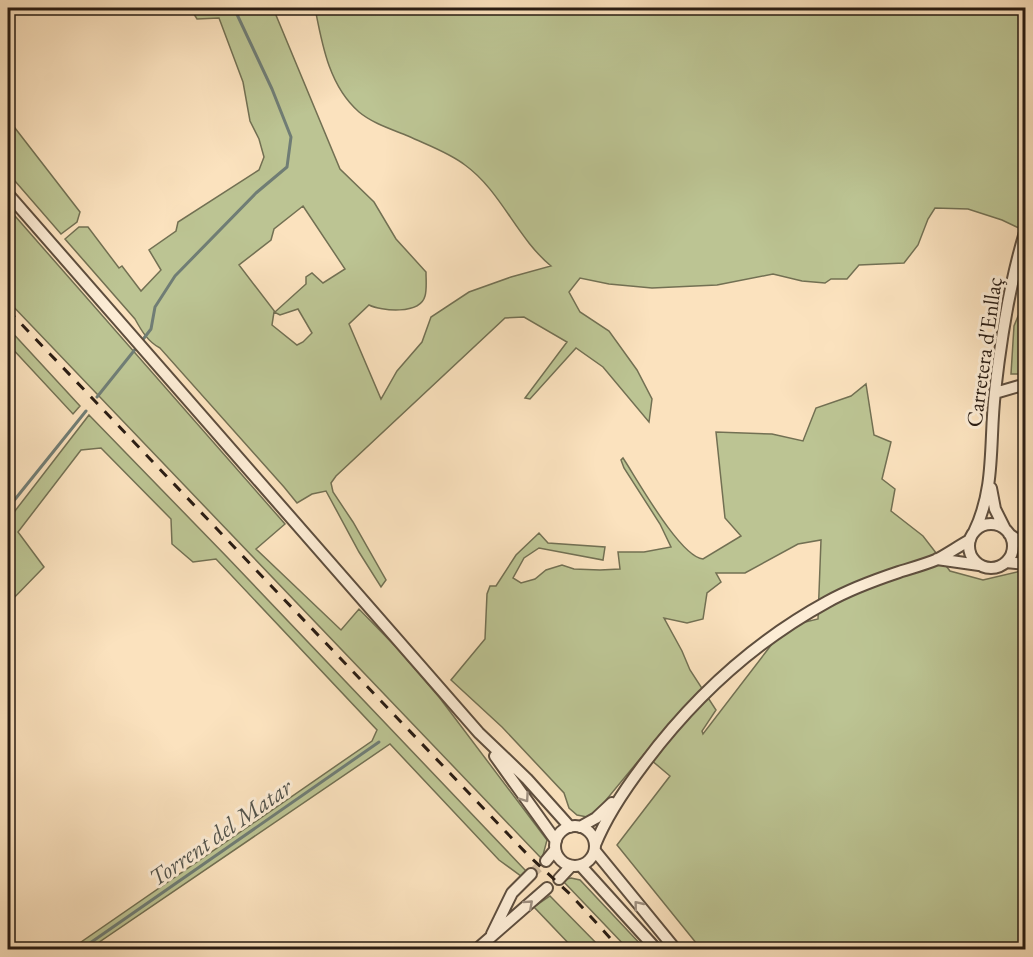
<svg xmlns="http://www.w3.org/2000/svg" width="1033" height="957" viewBox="0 0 1033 957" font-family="'EB Garamond',serif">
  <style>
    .green { fill: #bcc493; stroke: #727053; stroke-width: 1.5; fill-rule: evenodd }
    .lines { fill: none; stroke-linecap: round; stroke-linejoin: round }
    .stream { stroke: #707d75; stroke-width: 3 }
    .tertiary-tunnel { stroke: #d1ba9c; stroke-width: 10; stroke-dasharray: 10 5; stroke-linecap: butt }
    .tertiary-casing { stroke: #5e4e3e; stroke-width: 14 }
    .tertiary { stroke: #fcecd5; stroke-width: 10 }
    .rail { stroke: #291c13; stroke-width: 3; stroke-dasharray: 10 10; stroke-linecap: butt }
    .oneway { stroke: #9d8e7e }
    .labels { text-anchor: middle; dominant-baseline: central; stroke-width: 6; stroke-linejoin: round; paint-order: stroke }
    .street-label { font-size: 22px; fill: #291c13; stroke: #fcecd5 }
    .water-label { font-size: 24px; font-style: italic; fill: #53544c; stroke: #fcecd5 }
  </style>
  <rect width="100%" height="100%" fill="#fbe2be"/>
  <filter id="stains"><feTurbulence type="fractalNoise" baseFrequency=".00333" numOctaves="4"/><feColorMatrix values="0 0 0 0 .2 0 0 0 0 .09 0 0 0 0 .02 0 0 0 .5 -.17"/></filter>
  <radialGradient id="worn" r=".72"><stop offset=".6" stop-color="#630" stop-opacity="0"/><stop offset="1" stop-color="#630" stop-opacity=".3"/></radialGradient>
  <path class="green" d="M197,8H273L340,169L374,202L396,239L426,272C426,280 427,289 425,296C420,315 381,311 369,305L349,324L381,399L397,371L422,342L431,317L469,292L511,277L551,266C517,238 501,191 465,165C448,152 427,145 408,136C391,129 372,123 359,112C329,86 322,44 315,8H1025V231L1002,220L968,209L935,208L928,219L918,245L904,263L859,265L847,279H831L825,283L802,281L773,274L717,285L652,288L609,284L580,278L569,292L580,312L609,331L637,370L652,399L649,422L603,367L576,348L530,399L525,398L567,342L524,317L505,318L336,476L331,483L333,492L353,522L386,580L381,587L359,552L326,491L312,494L297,503L284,487L160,348C148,342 141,330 135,319L65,239L79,227H88L119,268L122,266L141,291L161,270L149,250L176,231L178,222L259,170L264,157L259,139L250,121L243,82L219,18L197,19L192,11ZM303,206L345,269L323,283L312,273L306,277V284L275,312L239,265L271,240L274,229ZM298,309L312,333L303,342L297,345L272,325L274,312L280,315Z
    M8,119L80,212L77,222L61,234L8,173Z
    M8,208L285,524L256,549L341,630L359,609L396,647L439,697L547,840L542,859L8,301Z
    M1025,265V374H1011L1014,326L1021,309Z
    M8,328L80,406L73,414L8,344Z
    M866,384L874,435L891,442L882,479L895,489L891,511L923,536L950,571L983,580L1025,570V949H701L617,845L670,776L644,754L597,811L587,817L577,815L569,808L564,793L502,727L451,680L485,639L487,594L490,586H496L516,555L539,533L548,543L605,547L603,560L539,548L524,558L513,578L521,583L535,579L546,570L562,565L574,569L600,570L620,569L618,552H644L671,547L660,524L624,468L621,460L623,458C637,479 680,557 703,559L741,536L725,518L716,432L772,434L803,441L816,408L851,396ZM821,540L818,619L785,627L703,734L702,731L716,710L690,670L682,651L664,618L687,623L703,619L707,593L721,582L716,573H745L798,544Z
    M89,415L227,557L527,872L521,876L499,860L390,744L89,949H71L372,741L377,730L216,559L193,562L172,544L171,519L101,448L81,450L18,532L44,567L8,604V520Z
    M571,878L580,880L645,949H628L562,880Z
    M550,896L602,949H574L534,907Z"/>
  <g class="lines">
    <path class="stream" d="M141,342L151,329L155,307L175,276L256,193L287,167L291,137L272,89L234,8
      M97,397L137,347
      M8,508L86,411
      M80,950L379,742"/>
    <path class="tertiary-tunnel" d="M531,874L546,861"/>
    <defs>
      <path id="tertiary" d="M8,194L479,733L527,779L570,827
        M995,393L1019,386
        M991,488L995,509L1005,529
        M969 546a22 22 0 1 1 44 0a22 22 0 1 1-44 0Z
        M974,532C996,487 989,441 995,392C1001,337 1010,281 1026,229
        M1009,534L1026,546
        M937,559L979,565
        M1006,562L1026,564
        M495,756L556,841
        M555 846a20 20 0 1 1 40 0a20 20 0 1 1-40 0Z
        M580,827L596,818L612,803
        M595,845C607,815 625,789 644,764C694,697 754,642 827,602C850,589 875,580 899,572C912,568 926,564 938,559C949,553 959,546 970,540
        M595,851L676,950
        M546,861L555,850
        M581,866L657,950
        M559,879L571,866
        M492,934L512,893L531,874
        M476,950L547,888"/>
    </defs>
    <use href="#tertiary" class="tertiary-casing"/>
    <use href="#tertiary" class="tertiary"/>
    <path class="rail" d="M8,310L527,854L571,895L621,950"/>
  </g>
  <defs><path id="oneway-chevron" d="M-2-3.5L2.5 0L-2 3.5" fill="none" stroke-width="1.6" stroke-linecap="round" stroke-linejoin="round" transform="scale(1.5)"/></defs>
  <g class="oneway">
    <use href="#oneway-chevron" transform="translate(525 798) rotate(55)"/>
    <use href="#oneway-chevron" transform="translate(529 904) rotate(-42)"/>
    <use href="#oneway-chevron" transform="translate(638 905) rotate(-129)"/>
  </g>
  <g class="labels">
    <g class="street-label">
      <text transform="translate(984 352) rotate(-82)">Carretera d'Enllaç</text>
    </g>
    <g class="water-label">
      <text transform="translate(220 832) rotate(-35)">Torrent del Matar</text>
    </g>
  </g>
  <rect width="1033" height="957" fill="none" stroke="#fbe2be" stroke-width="30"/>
  <rect x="9" y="9" width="1015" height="939" fill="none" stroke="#291c13" stroke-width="3"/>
  <rect x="15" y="15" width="1003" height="927" fill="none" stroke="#291c13" stroke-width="1.5"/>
  <rect width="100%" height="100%" filter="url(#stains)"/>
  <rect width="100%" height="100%" fill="url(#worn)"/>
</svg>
